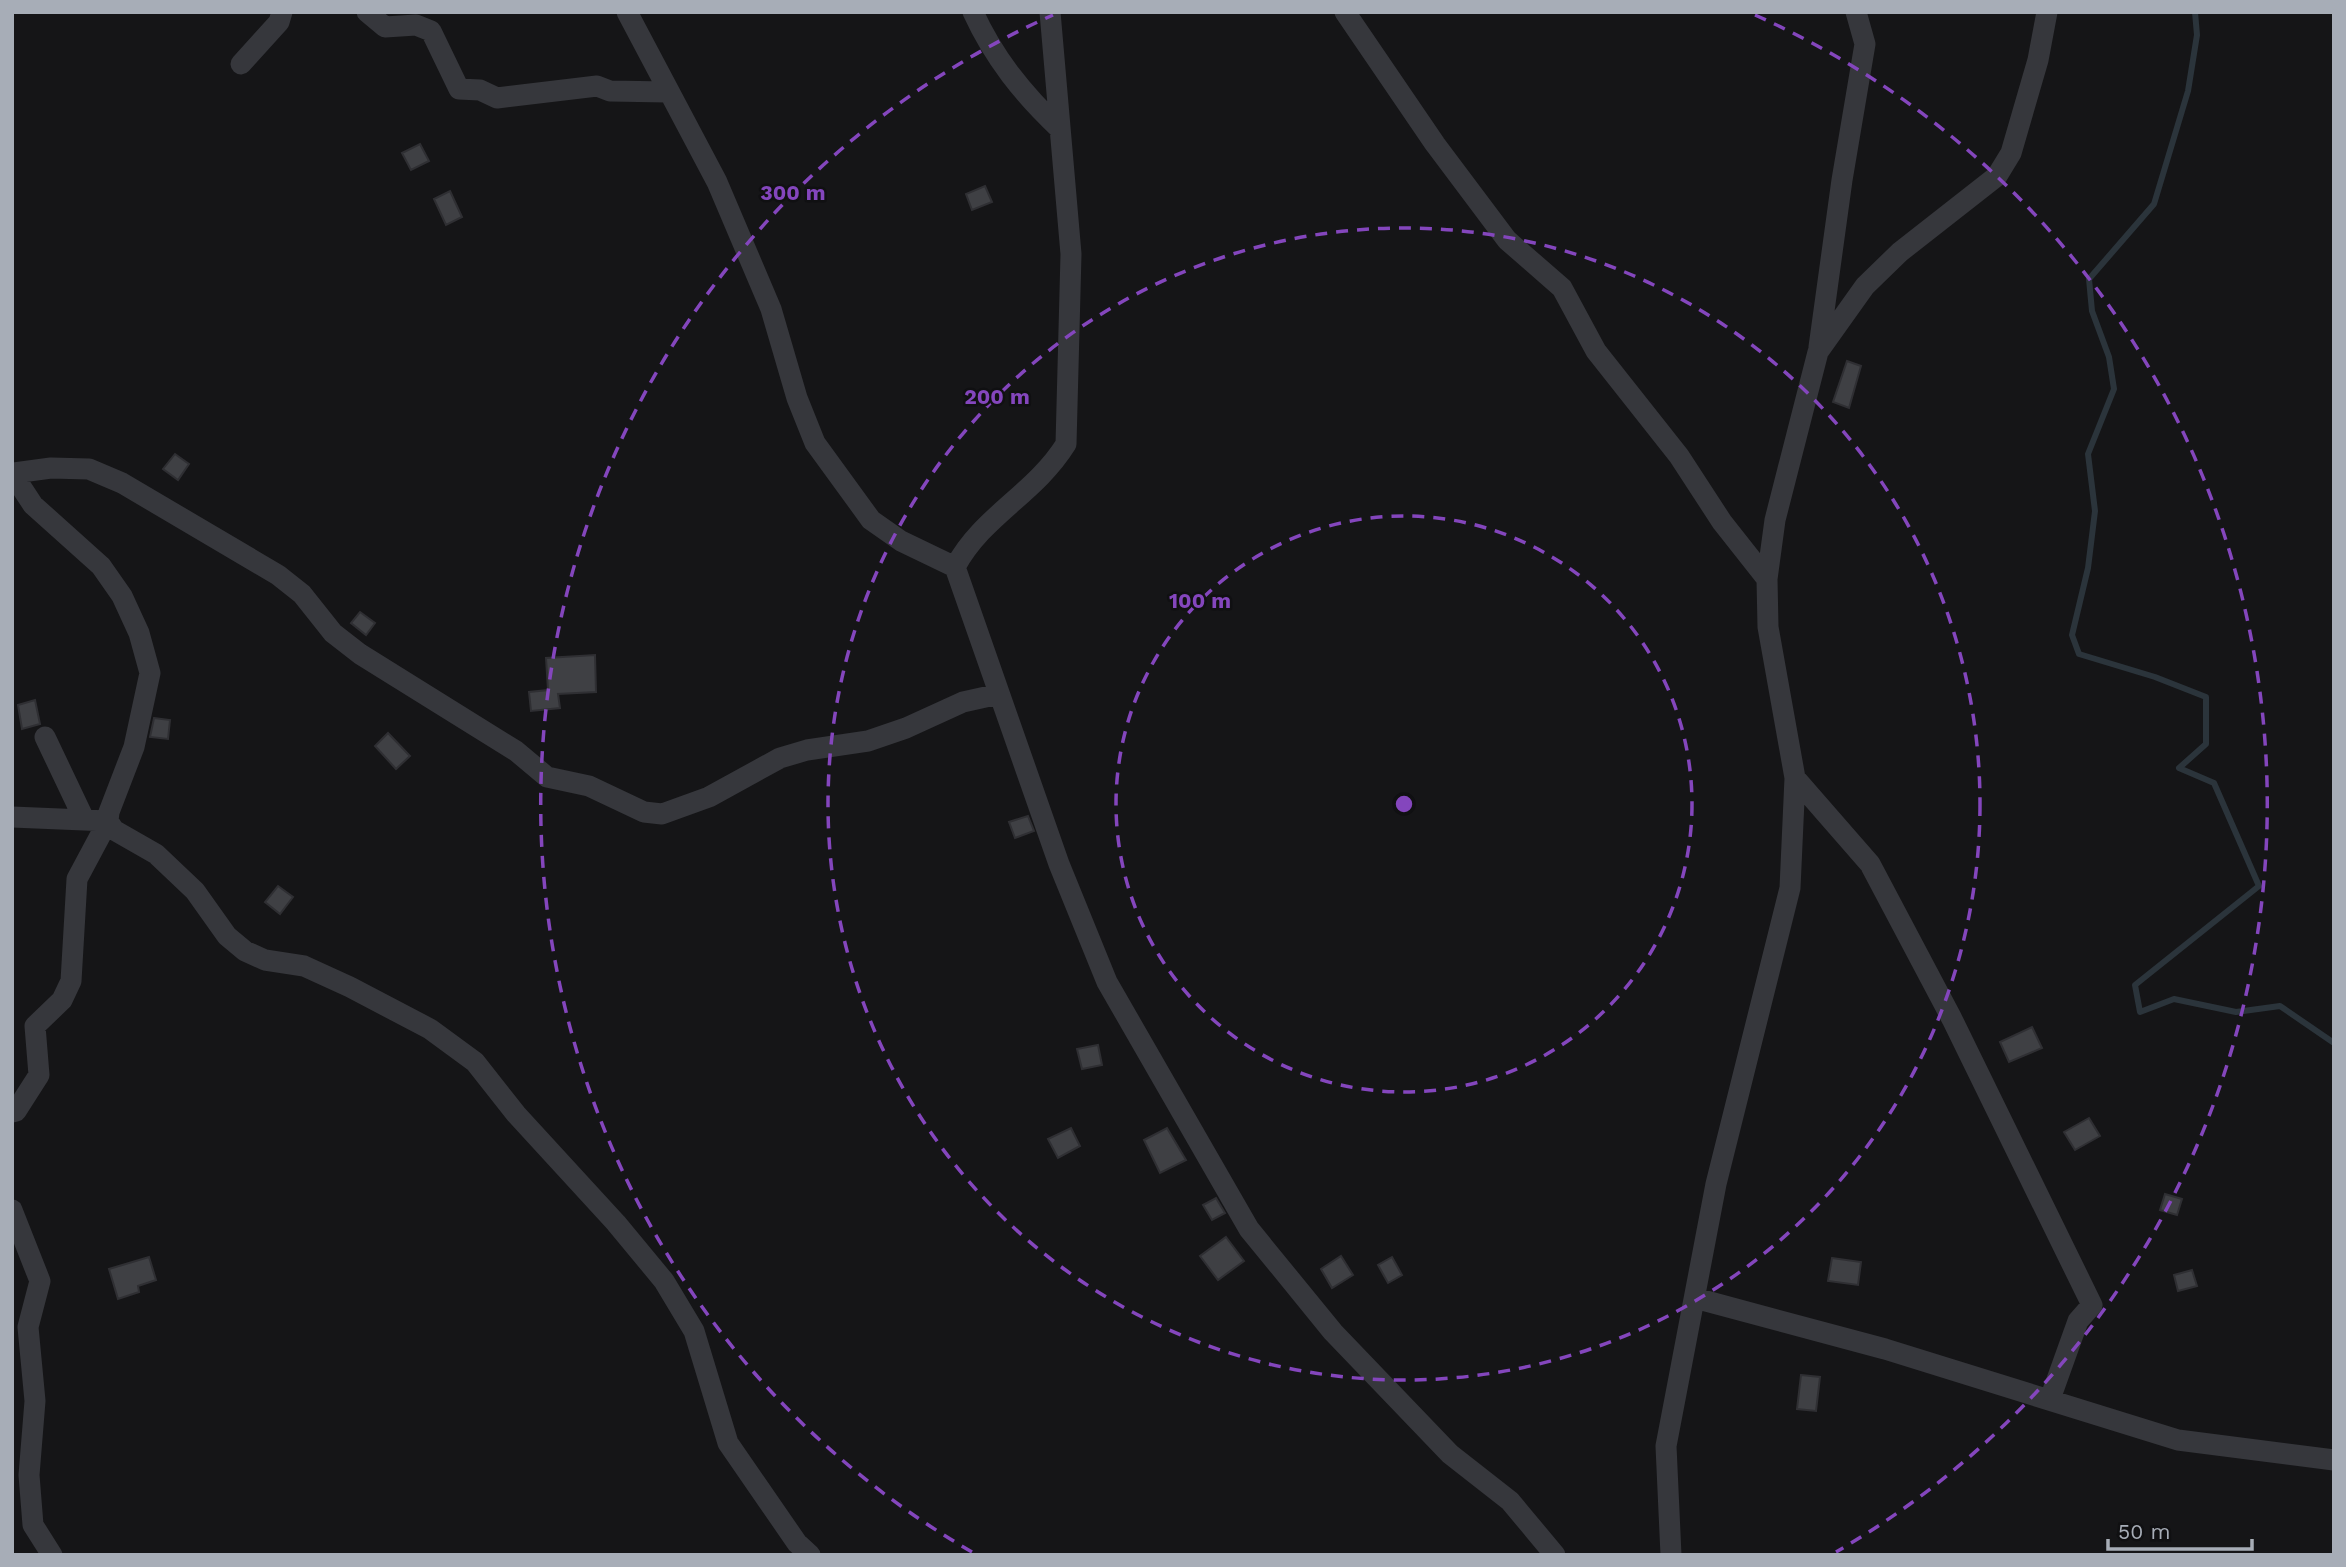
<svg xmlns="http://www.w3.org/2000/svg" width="2346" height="1567" viewBox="0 0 2346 1567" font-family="'Work Sans',sans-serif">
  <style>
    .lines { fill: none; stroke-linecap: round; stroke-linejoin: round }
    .stream { stroke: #2b343b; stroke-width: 6 }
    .building { fill: #3f4044; stroke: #2f2f33; stroke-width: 2 }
    .street { stroke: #36373c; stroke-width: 21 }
    .ring { fill: none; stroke: #8446bd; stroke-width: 3.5; stroke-dasharray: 12 9 }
    .centre { fill: #8446bd; stroke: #101012; stroke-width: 3.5 }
    .ring-label { font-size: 21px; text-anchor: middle; font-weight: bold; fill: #8446bd; stroke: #101012; stroke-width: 5; stroke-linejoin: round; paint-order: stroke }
  </style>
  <rect width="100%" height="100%" fill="#151517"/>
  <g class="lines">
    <path class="stream" d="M2195,12L2197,35L2188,91L2154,204L2089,279L2092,311L2109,357L2114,389L2088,454L2095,511L2088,568L2072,635L2079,654L2155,677L2206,697V744L2179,768L2214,783L2259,886L2135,985L2140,1012L2174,999L2236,1012L2280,1006L2334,1043"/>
  </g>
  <path class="building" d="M420,144L429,161L411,170L402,153Z
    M985,186L992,202L972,210L966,194Z
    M450,191L462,217L446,225L434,199Z
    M1847,361L1861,366L1849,408L1833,402Z
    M175,454L189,464L178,480L163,469Z
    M360,612L375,623L366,635L351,623Z
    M595,655L596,692L558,694L560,708L531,711L529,692L548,690L546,658Z
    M35,700L40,724L22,729L18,705Z
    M154,718L170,720L168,739L150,737Z
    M388,733L410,756L396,769L375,746Z
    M1028,816L1034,831L1015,838L1009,822Z
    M278,886L293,897L280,914L265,902Z
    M2032,1027L2042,1048L2009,1062L2000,1042Z
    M1098,1045L1102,1065L1082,1069L1077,1049Z
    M2089,1118L2100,1136L2075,1150L2064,1132Z
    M1071,1128L1080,1146L1058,1158L1048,1139Z
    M1167,1128L1186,1160L1160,1173L1144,1140Z
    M2165,1194L2182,1199L2177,1215L2160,1210Z
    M1216,1198L1225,1213L1212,1220L1203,1205Z
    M1226,1237L1244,1261L1218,1280L1200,1256Z
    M1341,1256L1353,1275L1332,1288L1321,1269Z
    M149,1257L156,1280L138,1286L139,1292L118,1299L109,1269Z
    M1392,1257L1402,1275L1388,1283L1378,1265Z
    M1832,1258L1861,1262L1858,1285L1828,1281Z
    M2192,1270L2197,1286L2178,1291L2174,1275Z
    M1801,1375L1820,1377L1816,1411L1797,1409Z"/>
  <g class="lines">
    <path class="street" d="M367,12L385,27L416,25L431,31L459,89L480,90L497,98L597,86L610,91L667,92
      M627,12L717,182L771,309L797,398L815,443L871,520L901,541L955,567L1059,864L1107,982L1249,1229L1333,1332L1450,1454L1510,1501L1555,1555
      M973,12C994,58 1023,94 1060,129
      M1345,12L1435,144L1507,240L1562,288L1596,351L1679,456L1722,522L1767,579
      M241,64L279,22L282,12
      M1819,347L1842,180L1865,44L1856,12
      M12,473L33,505L101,566L122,596L139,633L150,673L134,747L109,812L108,821L114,830L156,854L195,891L227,936L245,951L265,960L304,966L350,987L430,1029L475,1062L516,1114L616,1223L664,1281L694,1331L728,1443L797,1543L810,1555
      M14,473L51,468L89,469L122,483L278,575L302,594L333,633L360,654L516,751L547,777L589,786L644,812L662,814L709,797L780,758L807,750L868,741L906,728L963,702L999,694
      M955,567C983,515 1034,495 1066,444L1071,254L1050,12
      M45,737L84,819
      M1795,778L1870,864L1952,1019L2092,1305L2078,1321L2050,1399
      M12,817L108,821L77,879L71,981L62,1000L35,1026L39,1075L16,1111L12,1112
      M12,1210L40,1281L28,1327L35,1401L29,1475L33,1525L52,1555
      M1695,1298L1885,1349L2178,1440L2334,1460
      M1671,1555L1666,1446L1716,1184L1790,888L1795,778L1768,627L1767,579L1775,520L1818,352L1865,286L1900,252L1997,176L2011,153L2038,60L2047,12"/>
  </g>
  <g class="ring">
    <circle cx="1404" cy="804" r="288"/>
    <circle cx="1404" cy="804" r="576"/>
    <path d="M972 1552A864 864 0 0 1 1053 15M1755 15A864 864 0 0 1 1836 1552"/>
  </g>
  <circle cx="1404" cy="804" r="10" class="centre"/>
  <g class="ring-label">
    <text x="793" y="200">300 m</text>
    <text x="997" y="404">200 m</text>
    <text x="1200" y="608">100 m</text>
  </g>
  <rect width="2346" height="1567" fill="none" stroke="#a7adb7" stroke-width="28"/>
  <path d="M2108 1539v10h144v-10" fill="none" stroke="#a7adb7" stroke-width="3.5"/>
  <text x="2118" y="1539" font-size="21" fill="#a7adb7" stroke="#101012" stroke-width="5" paint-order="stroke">50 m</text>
</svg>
